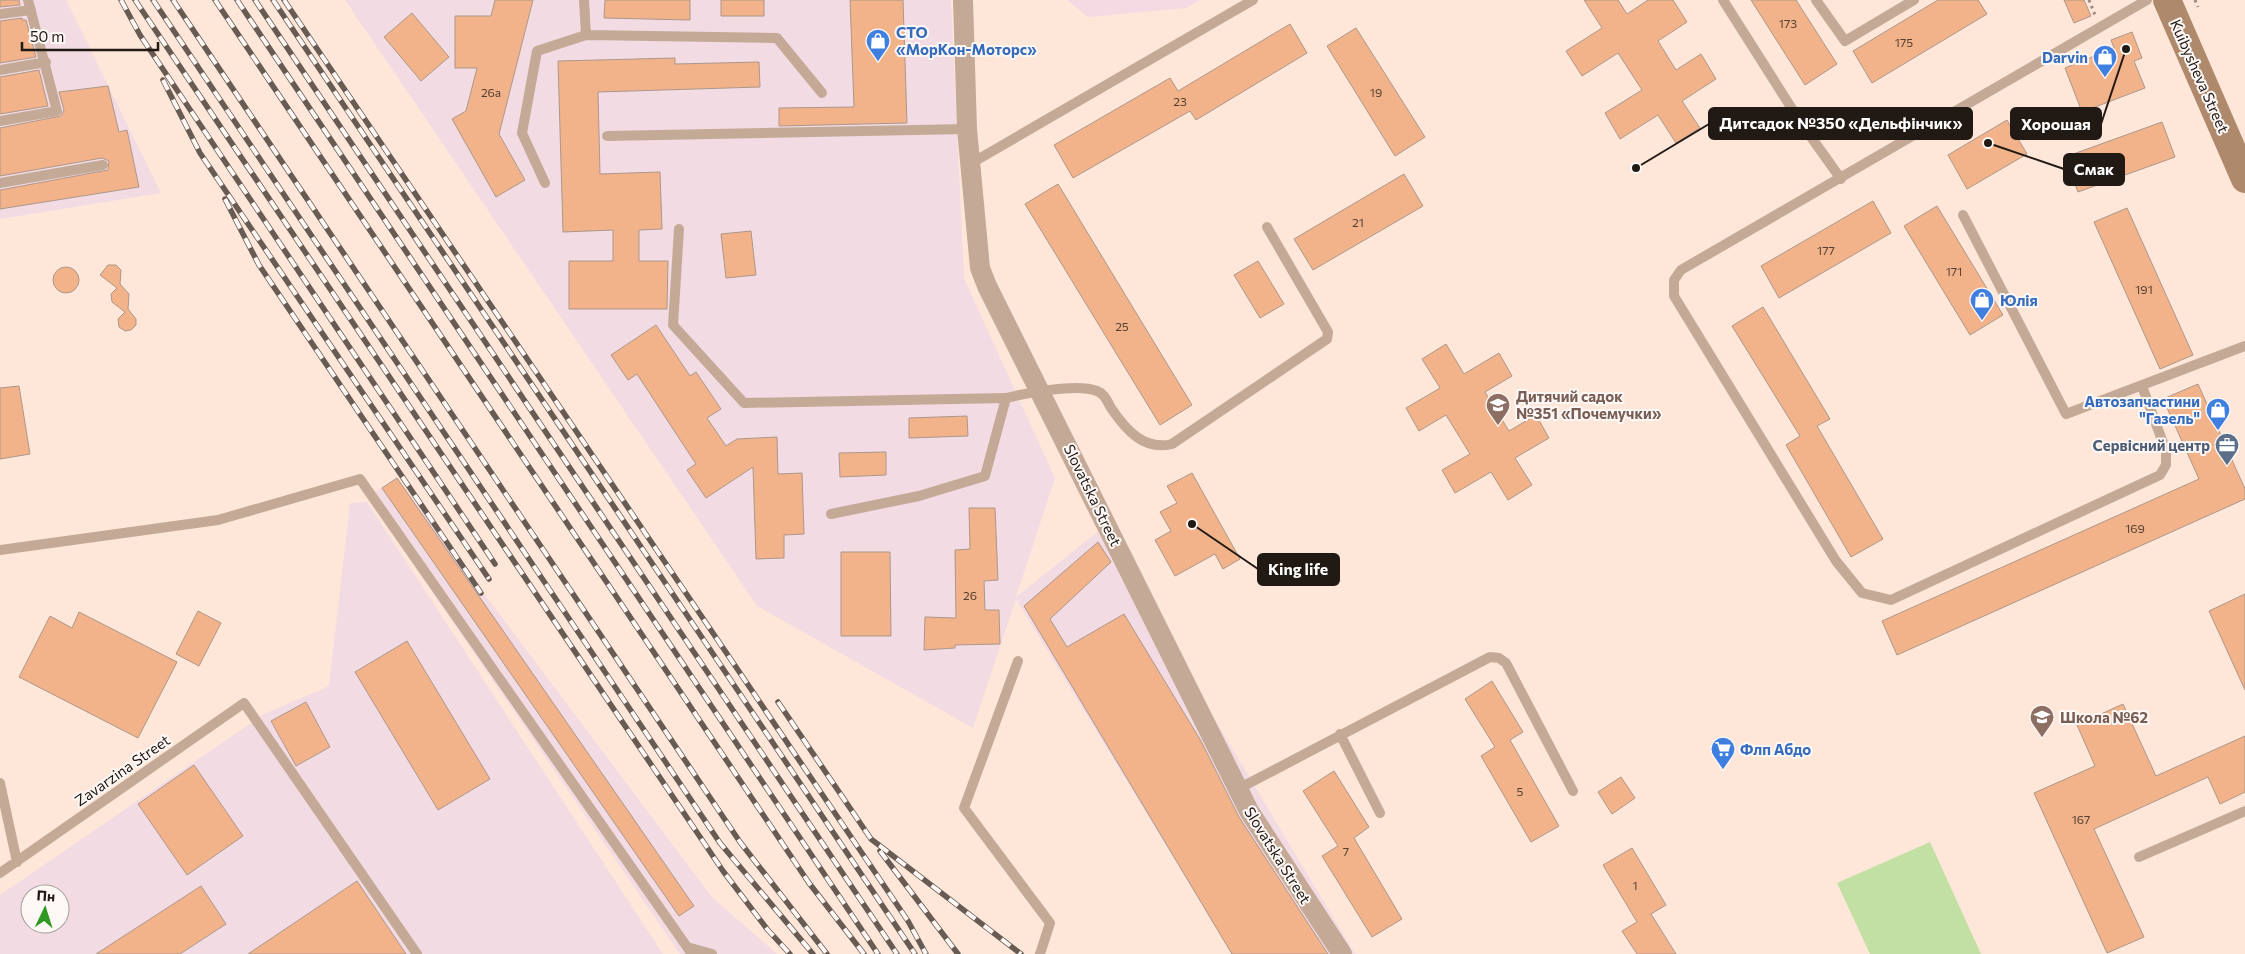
<svg xmlns="http://www.w3.org/2000/svg" width="2245" height="954" viewBox="0 0 2245 954" font-family="Commissioner,sans-serif">
  <style>
    .industrial { fill: #f3dbe4; fill-rule: evenodd }
    .medical { fill: #f4dae3 }
    .green { fill: #c2e0a3 }
    .building { fill: #f2b38a; stroke: #ac978a }
    .lines { fill: none; stroke-linecap: round; stroke-linejoin: round }
    .path { stroke: #99897f; stroke-width: 3; stroke-dasharray: 2.5 4; stroke-linecap: butt }
    .service { stroke: #c4aa96; stroke-width: 10 }
    .minor { stroke: #c4aa96; stroke-width: 20 }
    .secondary { stroke: #af896b; stroke-width: 28 }
    .rail-casing { stroke: #675b53; stroke-width: 5.5 }
    .rail { stroke: #fdf8f5; stroke-width: 4; stroke-dasharray: 11; stroke-linecap: butt }
    .labels { text-anchor: middle; dominant-baseline: central; stroke-width: 4; stroke-linejoin: round; paint-order: stroke }
    .number-label { font-size: 12px; fill: #544032 }
    .shop-label { font-size: 15px; font-weight: bold; fill: #366cbe; stroke: #fdf8f5; text-anchor: start }
    .street-label { font-size: 15px; fill: #201914; stroke: #fdf8f5 }
    .education-label { font-size: 15px; font-weight: bold; fill: #785e54; stroke: #fdf8f5; text-anchor: start }
    .service-label { font-size: 15px; font-weight: bold; fill: #4e5e75; stroke: #fdf8f5; text-anchor: end }
    .leader { fill: none; stroke: #201914; stroke-width: 2 }
    .callout-dot { fill: #201914; stroke: #fdf8f5; stroke-width: 2 }
    .callout { fill: #201914; stroke: #201914; stroke-width: 2 }
    .callout-label { font-size: 16px; text-anchor: middle; font-weight: bold; fill: #fff }
  </style>
  <rect width="100%" height="100%" fill="#fee7d9"/>
  <path class="industrial" d="M0,0H66L161,193L0,219Z
    M345,0H951L964,278L1055,478L1016,597L1101,529L1355,954H1232L1016,599L973,728L757,606Z
    M397,478L712,897L777,954H680L367,497Z
    M367,502L663,954H0V895L264,714L329,686L350,503ZM30,894H60V924H30Z"/>
  <path class="medical" d="M1067,0H1200L1186,8L1088,17Z"/>
  <path class="green" d="M1930,842L1981,954H1870L1837,883Z"/>
  <path class="building" d="M0,0H19L20,5L0,7Z
    M495,0H533L499,134L525,180L496,197L452,119L466,111L477,68H455V16H491Z
    M605,0H690V20L604,18Z
    M721,0H764V16H721Z
    M850,0H903L907,123L779,126V108L854,107Z
    M1584,0H1618L1627,14L1648,0H1673L1687,22L1658,41L1676,70L1701,54L1716,79L1682,101L1700,128L1676,143L1658,115L1620,139L1605,113L1642,90L1618,53L1582,76L1566,51L1602,28Z
    M1751,0H1796L1837,64L1805,85Z
    M1938,0H1978L1987,14L1872,83L1853,51Z
    M2064,0H2084L2091,16L2074,23Z
    M412,13L449,57L421,81L384,37Z
    M22,18V20H26L36,57L0,63V21Z
    M1290,24L1307,53L1196,120L1190,111L1073,178L1054,145L1170,78L1178,91Z
    M1356,28L1425,137L1395,156L1327,46Z
    M2132,32L2142,58L2134,61L2145,88L2082,112L2065,68L2114,48L2111,40Z
    M675,58V64L759,62L760,87L598,92L600,174L660,172L662,229L639,230V261H668L667,309H569V261H613V230L563,232L558,61Z
    M39,70L48,106L0,114V77Z
    M108,86L119,132L127,130L139,187L0,209V190L108,170L109,161L102,158L0,176V128L61,116L64,110L59,92Z
    M2007,120L2027,154L1967,189L1948,155Z
    M2162,122L2175,157L2078,192L2065,157Z
    M1404,174L1423,206L1313,270L1294,239Z
    M1058,184L1192,405L1160,425L1025,204Z
    M1873,201L1891,233L1779,298L1761,266Z
    M1937,206L2003,315L1970,335L1904,226Z
    M2127,208L2193,355L2160,369L2094,222Z
    M751,231L756,275L726,278L721,234Z
    M1258,261L1284,304L1260,318L1234,275Z
    M108,265H116L121,270L120,284L129,294L128,309L136,319V325L131,330L125,331L119,327L118,319L125,312L112,302L111,294L117,288L100,275Z
    M53 280a13 13 0 1 1 26 0a13 13 0 1 1-26 0Z
    M1763,307L1830,419L1817,426L1883,539L1851,557L1786,445L1800,436L1732,326Z
    M656,325L690,376L696,372L721,409L707,418L726,446L737,439L777,437L778,474L802,473L804,534L784,535V558L756,559L753,467L706,498L687,470L696,464L637,374L628,380L611,355Z
    M1446,344L1464,374L1499,353L1512,376L1485,392L1509,431L1536,415L1549,438L1515,458L1532,485L1508,500L1491,472L1455,493L1442,470L1470,454L1446,415L1419,431L1406,408L1440,388L1422,359Z
    M2198,384L2245,489V499L1897,655L1882,621L2199,479L2163,399Z
    M19,386L30,454L0,459V388Z
    M967,416L968,436L909,438V418Z
    M886,452V475L840,477L839,453Z
    M1192,473L1240,559L1223,569L1215,554L1175,576L1155,540L1171,531L1160,512L1177,503L1167,486Z
    M397,478L694,906L679,916L382,488Z
    M969,508H995L998,580L984,581L985,610H999L1000,644L955,645V648L924,650L925,617L956,618L955,550L970,549Z
    M1098,542L1111,562L1050,619L1067,647L1124,614L1201,741L1239,817L1328,954H1232L1024,606Z
    M841,552H890L891,636H841Z
    M2245,594V690L2209,611Z
    M198,611L221,623L199,666L176,654Z
    M79,612L177,662L138,738L19,677L50,616L72,628Z
    M407,641L490,779L438,810L355,672Z
    M1492,681L1523,732L1510,740L1559,826L1531,842L1481,756L1495,747L1465,699Z
    M306,702L330,747L296,766L271,721Z
    M2123,704L2156,776L2245,736V792L2220,804L2208,777L2094,829L2144,937L2107,953L2034,793L2095,766L2077,725Z
    M194,765L243,836L187,875L138,804Z
    M1334,771L1369,827L1354,838L1402,919L1372,937L1322,856L1338,846L1303,791Z
    M1621,777L1635,798L1612,814L1598,792Z
    M1632,848L1666,905L1651,914L1676,954H1637L1622,931L1637,922L1603,865Z
    M357,881L406,954H248Z
    M201,886L226,924L180,954H96Z"/>
  <g class="lines">
    <path class="path" d="M2089,0L2095,15
      M2195,0L2198,7"/>
    <path class="service" d="M584,0L586,35L777,38L822,93
      M1723,0L1801,123L1841,179
      M1816,0L1845,41L1914,0
      M0,14L31,10
      M0,70L46,62
      M0,121L57,111L28,0
      M607,136L967,129
      M970,164L1253,0
      M0,183L103,165
      M545,183L522,133L537,51L586,35
      M1963,215L2066,414L2245,346
      M679,229L673,325L744,403L1006,398C1027,393 1077,383 1097,391C1105,394 1107,401 1111,408C1126,430 1144,451 1172,444L1327,339L1328,332L1267,227
      M2142,386L2166,451V465L2160,475L1891,600L1862,593L1836,561L1674,296V280L1681,270L2147,0
      M831,514L919,496L985,476L1006,398
      M0,550L218,520L360,479L692,954
      M1018,661L964,808L1050,923L1040,954
      M1340,734L1380,813
      M0,783L17,862
      M1238,789L1490,657L1499,658L1506,663L1573,791
      M2139,857L2245,811
      M0,873L244,703L417,954
      M687,947L712,954"/>
    <path class="minor" d="M963,0L967,129L980,268L987,286L1249,811L1342,954"/>
    <path class="secondary" d="M2167,0L2245,179"/>
    <defs>
      <path id="rail" d="M121,0L140,35L495,564
        M135,0L723,871L767,929L790,954
        M153,0L720,843L813,954
        M173,0L740,842L827,954
        M215,0L809,883L864,954
        M237,0L878,954
        M255,0L897,954
        M273,0L915,954
        M284,0L908,921L926,954
        M163,80L200,153L489,579
        M225,199L259,265L481,593
        M778,702L871,839L1021,954
        M880,851L958,954"/>
    </defs>
    <use href="#rail" class="rail-casing"/>
    <use href="#rail" class="rail"/>
  </g>
  <defs>
    <symbol id="shop-pin" viewBox="-11 -11 22 30"><path d="M0 17L-7.5 6A9.5 9.5 0 1 1 7.5 6Z" fill="#3f7fe0" stroke="#fdf8f5"/><path d="M-5-2.5h2.3a2.7 3.5 0 0 1 5.4 0H5L5.5 6h-11ZM-1.5-2.5h3a1.5 2.3 0 0 0-3 0Z" fill="#fff"/></symbol>
    <symbol id="school-pin" viewBox="-11 -11 22 30"><path d="M0 17L-7.5 6A9.5 9.5 0 1 1 7.5 6Z" fill="#8d6e63" stroke="#fdf8f5"/><path d="M0-5L7-2L0 1L-7-2ZM-4 1L0 2.5L4 1V4Q0 6-4 4Z" fill="#fff"/></symbol>
    <symbol id="office-pin" viewBox="-11 -11 22 30"><path d="M0 17L-7.5 6A9.5 9.5 0 1 1 7.5 6Z" fill="#5c6f8a" stroke="#fdf8f5"/><path d="M-6-3h4V-5.5h4V-3h4V5H-6ZM-1-4.5V-3h2v-1.5ZM-6 0V1H6V0Z" fill="#fff"/></symbol>
    <symbol id="supermarket-pin" viewBox="-11 -11 22 30"><path d="M0 17L-7.5 6A9.5 9.5 0 1 1 7.5 6Z" fill="#3f7fe0" stroke="#fdf8f5"/><path d="M-6-5.5h2.5l.6 2H6L4.5 2H-2.5L-4.4-4H-6ZM-1.5 3.2a1.3 1.3 0 1 0 .1 0ZM3 3.2a1.3 1.3 0 1 0 .1 0Z" fill="#fff"/></symbol>
  </defs>
  <g fill-rule="evenodd">
    <use href="#shop-pin" x="864" y="27" width="28" height="38"/>
    <use href="#shop-pin" x="2091" y="43" width="28" height="38"/>
    <use href="#shop-pin" x="1968" y="286" width="28" height="38"/>
    <use href="#school-pin" x="1484" y="391" width="28" height="38"/>
    <use href="#shop-pin" x="2204" y="396" width="28" height="38"/>
    <use href="#office-pin" x="2213" y="431" width="28" height="38"/>
    <use href="#school-pin" x="2028" y="703" width="28" height="38"/>
    <use href="#supermarket-pin" x="1709" y="735" width="28" height="38"/>
  </g>
  <g class="labels">
    <g class="number-label">
      <text x="1788" y="23">173</text>
      <text x="1904" y="42">175</text>
      <text x="491" y="92">26а</text>
      <text x="1376" y="92">19</text>
      <text x="1180" y="101">23</text>
      <text x="1358" y="222">21</text>
      <text x="1826" y="250">177</text>
      <text x="1954" y="271">171</text>
      <text x="2144" y="289">191</text>
      <text x="1122" y="326">25</text>
      <text x="2135" y="528">169</text>
      <text x="970" y="595">26</text>
      <text x="1520" y="791">5</text>
      <text x="2081" y="819">167</text>
      <text x="1346" y="851">7</text>
      <text x="1635" y="885">1</text>
    </g>
    <g class="shop-label">
      <text x="896" y="32">СТО<tspan x="896" dy="17">«МорКон-Моторс»</tspan></text>
      <text x="2088" y="57" text-anchor="end">Darvin</text>
      <text x="2000" y="300">Юлія</text>
      <text x="2200" y="401" text-anchor="end">Автозапчастини<tspan x="2200" dy="17">"Газель"</tspan></text>
      <text x="1740" y="749">Флп Абдо</text>
    </g>
    <g class="street-label">
      <text transform="translate(2200 76) rotate(66)">Kuibysheva Street</text>
      <text transform="translate(1093 495) rotate(64)">Slovatska Street</text>
      <text transform="translate(122 770) rotate(-35)">Zavarzina Street</text>
      <text transform="translate(1278 855) rotate(58)">Slovatska Street</text>
    </g>
    <g class="education-label">
      <text x="1516" y="396">Дитячий садок<tspan x="1516" dy="17">№351 «Почемучки»</tspan></text>
      <text x="2060" y="717">Школа №62</text>
    </g>
    <g class="service-label">
      <text x="2210" y="445">Сервісний центр</text>
    </g>
  </g>
  <path class="leader" d="M1636 168L1709 124M2126 49L2101 124M1988 143L2064 169M1192 524L1258 569"/>
  <g class="callout-dot">
    <circle cx="1636" cy="168" r="5"/>
    <circle cx="2126" cy="49" r="5"/>
    <circle cx="1988" cy="143" r="5"/>
    <circle cx="1192" cy="524" r="5"/>
  </g>
  <g class="callout">
    <rect x="1709" y="108" width="263" height="31" rx="5"/>
    <rect x="2011" y="108" width="90" height="31" rx="5"/>
    <rect x="2064" y="154" width="60" height="31" rx="5"/>
    <rect x="1258" y="554" width="81" height="31" rx="5"/>
  </g>
  <g class="callout-label">
    <text x="1841" y="129">Дитсадок №350 «Дельфінчик»</text>
    <text x="2056" y="130">Хорошая</text>
    <text x="2094" y="175">Смак</text>
    <text x="1298" y="575">King life</text>
  </g>
  <g transform="translate(45 909) rotate(4)"><circle r="24" fill="#fdf8f5" stroke="#a59f9b"/>
  <path d="M0-4L9 19L0 12L-9 19Z" fill="#2f9923"/>
  <text y="-8" font-size="14" font-weight="bold" text-anchor="middle" fill="#201914">Пн</text>
  </g>
  <path d="M22 42v8h136v-8" fill="none" stroke="#201914" stroke-width="2.5"/>
  <text x="30" y="42" font-size="15" fill="#201914" stroke="#fdf8f5" stroke-width="4" paint-order="stroke">50 m</text>
</svg>
